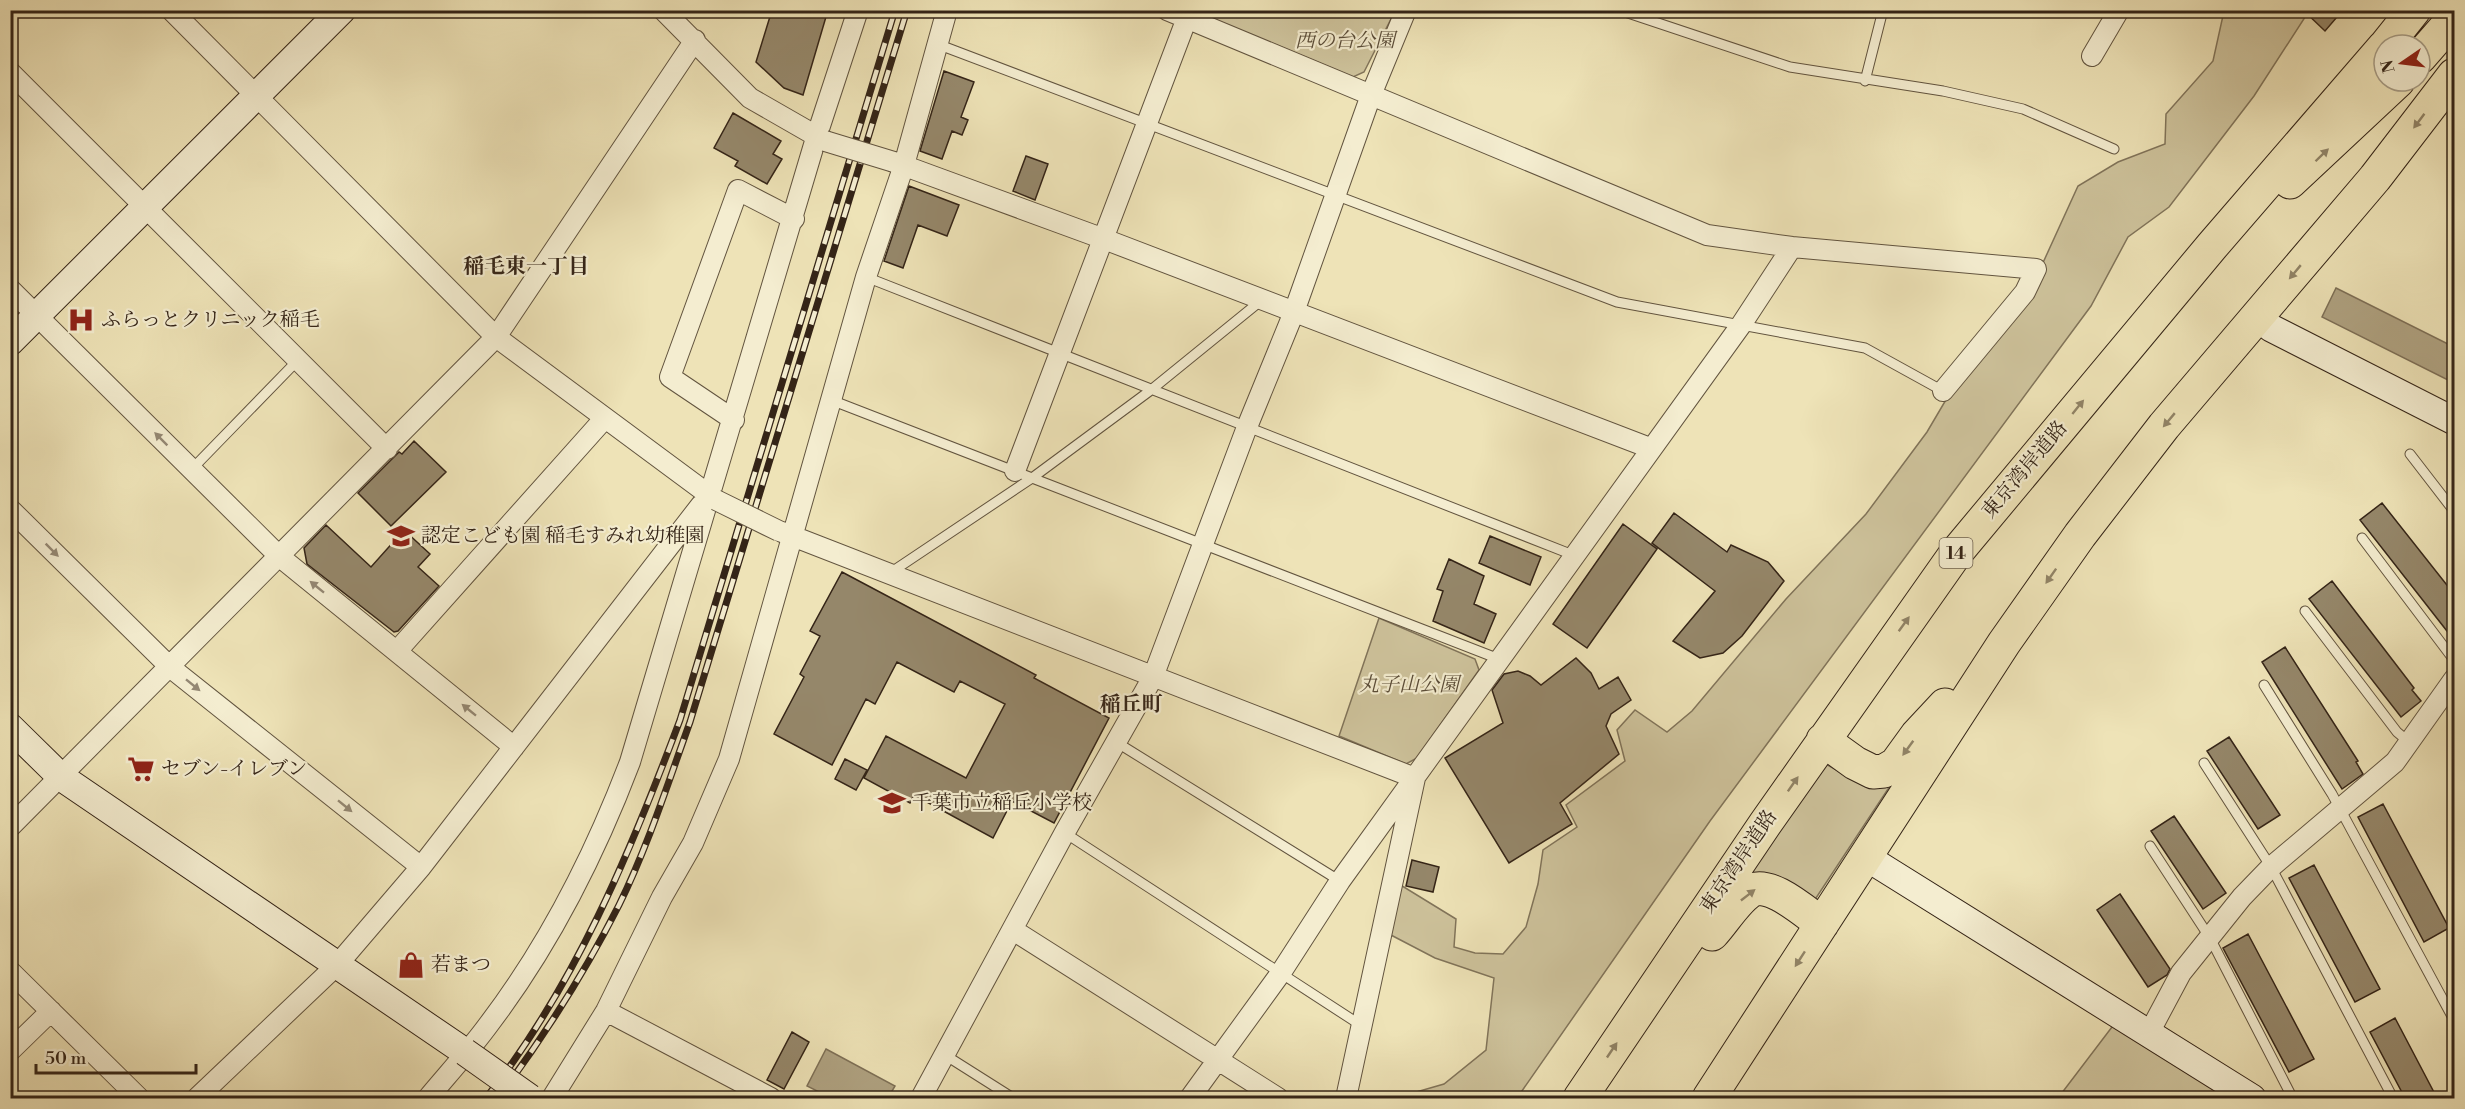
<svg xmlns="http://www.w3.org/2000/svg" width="2465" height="1109" viewBox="0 0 2465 1109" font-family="'Libre Bodoni','Noto Serif JP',serif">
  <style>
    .green { fill: #cec39c; stroke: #81745a; stroke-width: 1.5 }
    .water { fill: #afa281; stroke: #7e7057; stroke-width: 1.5 }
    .building { fill: #95876a; stroke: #342417; stroke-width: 1.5 }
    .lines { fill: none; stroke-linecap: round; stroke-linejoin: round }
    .lane-casing { stroke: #62543f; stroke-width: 11 }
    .street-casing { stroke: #62543f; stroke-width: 22 }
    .secondary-casing { stroke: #342417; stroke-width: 29 }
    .highway-casing { stroke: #342417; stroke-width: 35 }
    .lane { stroke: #f4edd0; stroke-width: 9 }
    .street { stroke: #f4edd0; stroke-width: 20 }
    .secondary { stroke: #f4edd0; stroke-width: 27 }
    .highway { stroke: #eee3b7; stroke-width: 33 }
    .rail-casing { stroke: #342417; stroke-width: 7 }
    .rail { stroke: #f4edd0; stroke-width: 4.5; stroke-dasharray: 14; stroke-linecap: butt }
    .street-bridge-casing { stroke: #62543f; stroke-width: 22; stroke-linecap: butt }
    .secondary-bridge-casing { stroke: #342417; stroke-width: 29; stroke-linecap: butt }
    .street-bridge { stroke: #f4edd0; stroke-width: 20 }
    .secondary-bridge { stroke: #f4edd0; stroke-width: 27 }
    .oneway { fill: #918467 }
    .oneway2 { fill: #948874 }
    .labels { text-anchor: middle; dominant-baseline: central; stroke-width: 4.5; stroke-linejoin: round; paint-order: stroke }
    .shield { fill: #f4edd0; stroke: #6e604e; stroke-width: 1.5 }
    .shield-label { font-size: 18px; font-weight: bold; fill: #342417 }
    .park-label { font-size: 20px; font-style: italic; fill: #5a4c38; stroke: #f4edd0 }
    .poi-label { font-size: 20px; fill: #342417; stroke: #f4edd0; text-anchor: start }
    .street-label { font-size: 20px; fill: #342417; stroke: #f4edd0 }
    .neighbourhood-label { font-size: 21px; font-weight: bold; fill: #342417; stroke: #f4edd0 }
  </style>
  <rect width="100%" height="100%" fill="#eee3b7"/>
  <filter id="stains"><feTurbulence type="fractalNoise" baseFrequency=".00333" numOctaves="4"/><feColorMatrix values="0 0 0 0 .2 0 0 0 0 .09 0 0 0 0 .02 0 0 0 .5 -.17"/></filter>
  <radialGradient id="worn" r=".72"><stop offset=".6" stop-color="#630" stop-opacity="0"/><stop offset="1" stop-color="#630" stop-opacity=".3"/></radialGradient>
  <path class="green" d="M1206,11H1395L1364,72L1353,77L1209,17Z
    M2224,11H2309L2254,96L2169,207L2128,237L2091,306L1710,821L1517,1098H1416V1092L1444,1084L1486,1050L1494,978L1435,958L1389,934L1399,884L1456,919L1454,947L1475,953L1503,954L1526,927L1538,884L1543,850L1577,827L1566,805L1625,761L1617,730L1635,710L1667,732L1692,711L1786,599L1866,514L1927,432L1947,398L2031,289L2078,186L2118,162L2165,144L2166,114L2213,61Z
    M1379,618L1475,659L1479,670L1417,758L1406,764L1339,736Z
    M1824,763L1869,788L1890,786L1814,901L1748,876Z
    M2115,1023L2236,1098H2058Z"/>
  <path class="water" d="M2336,288L2454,347V383L2322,317Z
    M826,1049L895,1086L888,1098H831L807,1086Z"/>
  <path class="building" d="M772,10H828L803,95L784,88L756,62Z
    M2303,10H2343L2325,31Z
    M944,71L974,82L961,117L968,120L962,135L952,131L942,159L920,151Z
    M733,113L781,141L773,154L782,159L767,184L735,166L738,161L714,148Z
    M1026,156L1048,164L1035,200L1013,191Z
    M909,186L959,205L947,236L918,225L903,268L884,261Z
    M414,441L446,472L391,526L358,493L399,452L402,454Z
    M2382,503L2454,594V640L2360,520Z
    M1674,513L1727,552L1731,545L1768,562L1784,581L1742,636L1723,653L1700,658L1673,641L1715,591L1652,543Z
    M1623,524L1657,549L1587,648L1553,624Z
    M326,525L371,567L404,530L430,554L418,567L439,586L398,631L394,632L307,564L304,548Z
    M1490,536L1541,557L1530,585L1479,563Z
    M1449,559L1484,576L1474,604L1496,614L1484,643L1433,621L1443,591L1437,589Z
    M842,572L1036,675L1034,678L1109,718L1054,823L1012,801L993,838L914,795L910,803L864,778L886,736L966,778L1005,704L960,681L954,692L897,662L875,704L866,699L832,765L774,734L804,677L800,674L820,636L810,631Z
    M2332,581L2414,688L2412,690L2421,701L2401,717L2309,599Z
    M2285,647L2358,761L2356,762L2363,774L2342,789L2262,662Z
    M1576,658L1591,673L1599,689L1618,677L1631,700L1611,714L1606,726L1619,754L1560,803L1572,824L1509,863L1445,758L1503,723L1492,690L1504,674L1518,671L1530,676L1541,685Z
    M2229,737L2280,815L2258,829L2207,751Z
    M845,759L867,770L856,790L835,779Z
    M2383,804L2449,928L2424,942L2358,817Z
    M2174,816L2226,893L2203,909L2151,831Z
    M1412,860L1439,867L1433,892L1406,886Z
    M2314,865L2380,989L2355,1002L2289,878Z
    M2120,894L2170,969L2167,975L2148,987L2097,910Z
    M2248,934L2314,1059L2289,1072L2223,948Z
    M2395,1018L2437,1098H2405L2370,1032Z
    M792,1032L809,1042L784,1089L767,1080Z"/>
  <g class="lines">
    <defs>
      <path id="lane" d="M1619,10L1790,67L1943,91L2023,109L2114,149
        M937,44L1617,302L1865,348L1943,391
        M1865,81L1883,10
        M866,277L1573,555
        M831,400L1499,659
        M2410,454L2454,511
        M192,469L298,360
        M2362,538L2454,660
        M890,573L1032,478L1151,390L1263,299
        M2305,611L2397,732L2409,742
        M2264,685L2332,794L2454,1020
        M1116,742L1340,881
        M2204,763L2271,867L2393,1098
        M1065,833L1362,1026
        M2150,846L2210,938L2291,1095L2289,1098
        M945,1055L1013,1098"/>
      <path id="street" d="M171,10L496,337L716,500
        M663,10L750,98L825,141
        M1167,10L1707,235L1792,247L2036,269L2025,292L1943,391
        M2092,56L2119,10
        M10,72L387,449
        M894,162L1104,239L1650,448
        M10,289L280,557L514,747
        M734,420L670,377L738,190L794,219
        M1015,471L1190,10
        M10,509L171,668L421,867
        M782,532L1415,778L1346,1098
        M397,651L604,419
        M10,827L496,337L695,40
        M1013,930L1278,1098
        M10,971L139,1098
        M606,1011L771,1098
        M2149,1033L2181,973L2242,897L2271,867L2395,762L2454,679
        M10,1051L51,1011
        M197,1098L338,964L421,867L701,505
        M428,1098C448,1074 470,1050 489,1024C549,945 595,854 630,762L816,138L858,10
        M552,1098L606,1011L662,897L693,843L729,759L866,277L904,165L947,10
        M921,1098L1065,832L1153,677L1247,427L1294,312L1371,95L1406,10
        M1190,1098L1280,974L1340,881L1741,325L1792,247"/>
      <path id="secondary" d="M2257,316L2271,328L2454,421
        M10,342L342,10
        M10,727L61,777L465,1052
        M1866,857L2252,1098"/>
      <path id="highway" d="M2386,45L2414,10
        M2420,57L2454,18
        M2290,182L2398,81
        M1823,740L1855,763L1873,772L1884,771L1896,764L1917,735L1945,705
        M1712,934C1724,921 1735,902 1749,892C1768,878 1806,913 1822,924
        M1580,1098L1765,824L1956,553L2212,246L2384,47
        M1709,1098L2004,643L2080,535L2164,426L2375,178L2454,75"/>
    </defs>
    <use href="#lane" class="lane-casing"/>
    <use href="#street" class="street-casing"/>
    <use href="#secondary" class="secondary-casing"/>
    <use href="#highway" class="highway-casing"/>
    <use href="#lane" class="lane"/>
    <use href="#street" class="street"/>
    <use href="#secondary" class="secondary"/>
    <use href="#highway" class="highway"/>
    <defs>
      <path id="rail" d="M486,1098C575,986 630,853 680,720L895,10
        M498,1098C543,1038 585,972 619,905C648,846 668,783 690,722L907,10"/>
    </defs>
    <use href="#rail" class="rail-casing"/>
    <use href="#rail" class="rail"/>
    <defs>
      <path id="street-bridge" d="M825,141L894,162
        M716,500L779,531"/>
      <path id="secondary-bridge" d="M465,1052L530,1098"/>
    </defs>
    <use href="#street-bridge" class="street-bridge-casing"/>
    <use href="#secondary-bridge" class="secondary-bridge-casing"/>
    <use href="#street-bridge" class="street-bridge"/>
    <use href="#secondary-bridge" class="secondary-bridge"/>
  </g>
  <defs><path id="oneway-solid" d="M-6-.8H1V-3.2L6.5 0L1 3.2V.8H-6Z" transform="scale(1.5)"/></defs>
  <g class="oneway">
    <use href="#oneway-solid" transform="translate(2419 121) rotate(127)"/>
    <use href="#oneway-solid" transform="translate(2322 155) rotate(-44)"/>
    <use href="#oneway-solid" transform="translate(2295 272) rotate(130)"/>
    <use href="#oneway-solid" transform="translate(2078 407) rotate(-51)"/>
    <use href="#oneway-solid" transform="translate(2169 420) rotate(130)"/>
    <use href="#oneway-solid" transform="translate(2051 576) rotate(125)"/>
    <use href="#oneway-solid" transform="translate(1904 624) rotate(-54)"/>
    <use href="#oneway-solid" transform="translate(1908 748) rotate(126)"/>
    <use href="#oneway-solid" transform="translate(1793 784) rotate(-55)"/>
    <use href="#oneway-solid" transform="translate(1748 895) rotate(-38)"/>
    <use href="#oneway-solid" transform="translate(1800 959) rotate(123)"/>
    <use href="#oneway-solid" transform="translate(1612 1050) rotate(-56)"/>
  </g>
  <g class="oneway2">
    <use href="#oneway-solid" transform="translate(161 439) rotate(-135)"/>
    <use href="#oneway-solid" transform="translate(52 550) rotate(45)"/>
    <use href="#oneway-solid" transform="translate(317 587) rotate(-141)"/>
    <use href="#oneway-solid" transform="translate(193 685) rotate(39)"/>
    <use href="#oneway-solid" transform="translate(469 710) rotate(-141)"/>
    <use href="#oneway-solid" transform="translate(345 806) rotate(39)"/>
  </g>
  <defs>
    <symbol id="hospital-bare" viewBox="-9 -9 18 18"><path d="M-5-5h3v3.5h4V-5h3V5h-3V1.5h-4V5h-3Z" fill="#8f2418" stroke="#f4edd0" stroke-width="2.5" paint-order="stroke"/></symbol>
    <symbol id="school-bare" viewBox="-9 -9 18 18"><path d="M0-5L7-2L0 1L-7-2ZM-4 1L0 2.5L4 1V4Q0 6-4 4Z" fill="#8f2418" stroke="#f4edd0" stroke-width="2.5" paint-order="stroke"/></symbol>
    <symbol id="supermarket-bare" viewBox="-9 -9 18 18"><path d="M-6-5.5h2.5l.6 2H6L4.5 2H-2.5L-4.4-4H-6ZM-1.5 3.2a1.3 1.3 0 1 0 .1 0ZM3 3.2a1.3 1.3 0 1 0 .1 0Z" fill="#8f2418" stroke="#f4edd0" stroke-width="2.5" paint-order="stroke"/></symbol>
    <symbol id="shop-bare" viewBox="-9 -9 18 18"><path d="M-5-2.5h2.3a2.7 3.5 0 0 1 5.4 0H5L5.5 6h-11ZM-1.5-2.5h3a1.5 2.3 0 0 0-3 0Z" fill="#8f2418" stroke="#f4edd0" stroke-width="2.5" paint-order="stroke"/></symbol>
  </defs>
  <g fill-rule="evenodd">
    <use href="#hospital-bare" x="62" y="301" width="38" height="38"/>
    <use href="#school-bare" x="382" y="517" width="38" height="38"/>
    <use href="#supermarket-bare" x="122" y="750" width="38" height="38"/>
    <use href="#school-bare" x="873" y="784" width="38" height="38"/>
    <use href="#shop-bare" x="392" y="946" width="38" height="38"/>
  </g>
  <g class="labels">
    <rect class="shield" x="1939.5" y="538" width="33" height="30" rx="4.5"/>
    <g class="shield-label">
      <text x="1956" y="553">14</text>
    </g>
    <g class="park-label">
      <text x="1345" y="41">西の台公園</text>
      <text x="1409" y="685">丸子山公園</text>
    </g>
    <g class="poi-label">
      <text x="101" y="320">ふらっとクリニック稲毛</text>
      <text x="421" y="536">認定こども園 稲毛すみれ幼稚園</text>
      <text x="161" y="769">セブン-イレブン</text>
      <text x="912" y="803">千葉市立稲丘小学校</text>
      <text x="431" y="965">若まつ</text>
    </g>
    <g class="street-label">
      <text transform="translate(2025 470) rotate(-50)">東京湾岸道路</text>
      <text transform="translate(1739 862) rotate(-56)">東京湾岸道路</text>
    </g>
    <g class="neighbourhood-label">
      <text x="526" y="267">稲毛東一丁目</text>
      <text x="1131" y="705">稲丘町</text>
    </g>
  </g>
  <rect width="2465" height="1109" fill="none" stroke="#eee3b7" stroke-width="36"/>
  <rect x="12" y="12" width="2441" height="1085" fill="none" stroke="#342417" stroke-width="3"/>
  <rect x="18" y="18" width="2429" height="1073" fill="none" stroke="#342417" stroke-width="1.5"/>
  <g transform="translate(2402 63) rotate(256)"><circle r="28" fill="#f4edd0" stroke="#a79d86" stroke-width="1.5"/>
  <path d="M0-4.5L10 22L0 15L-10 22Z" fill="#8f2418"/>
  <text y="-9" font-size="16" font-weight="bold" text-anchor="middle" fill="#342417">N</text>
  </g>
  <path d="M36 1064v9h160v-9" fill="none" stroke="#342417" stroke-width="3"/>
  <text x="45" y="1064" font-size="18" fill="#342417" stroke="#f4edd0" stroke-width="4.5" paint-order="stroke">50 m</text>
  <rect width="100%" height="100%" filter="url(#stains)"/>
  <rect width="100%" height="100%" fill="url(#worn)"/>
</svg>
